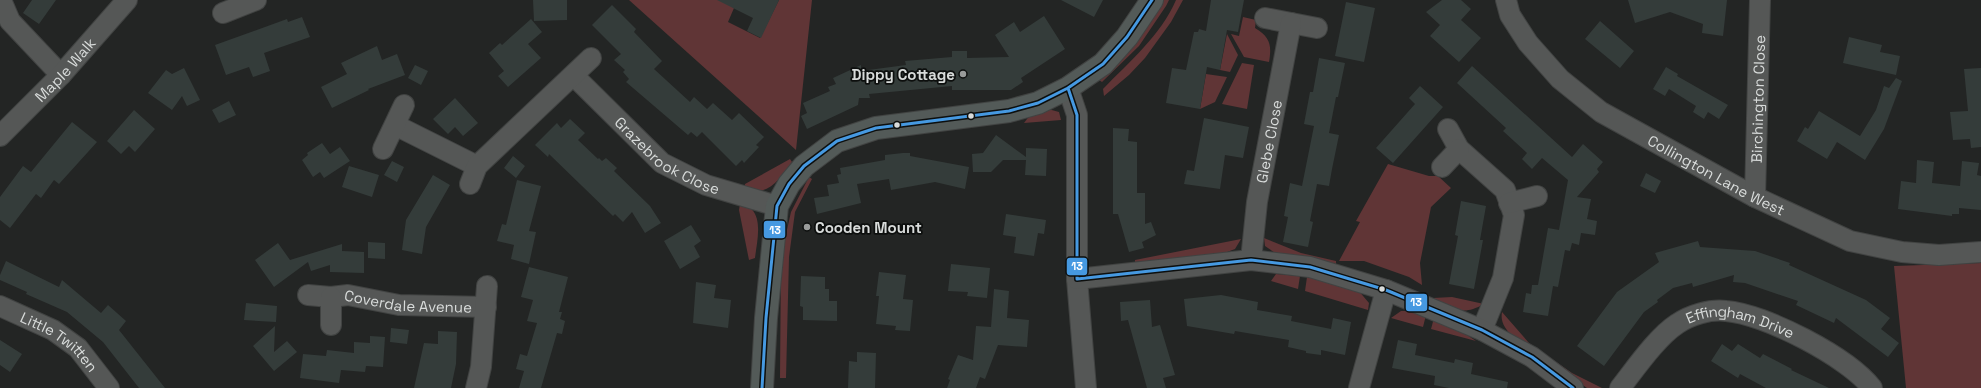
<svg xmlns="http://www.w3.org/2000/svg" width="1981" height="388" viewBox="0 0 1981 388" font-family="'Space Grotesk',sans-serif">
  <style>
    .green { fill: #603536 }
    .building { fill: #343c3a }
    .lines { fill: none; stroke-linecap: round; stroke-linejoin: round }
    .street-casing { stroke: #414342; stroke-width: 22 }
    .secondary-casing { stroke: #414342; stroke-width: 24 }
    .street { stroke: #555756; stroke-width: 20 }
    .secondary { stroke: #535a58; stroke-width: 22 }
    .bus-1-casing { stroke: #0d0f0e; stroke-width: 6 }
    .bus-1 { stroke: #4699e1; stroke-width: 3 }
    .poi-dot { fill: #999b9a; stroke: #0d0f0e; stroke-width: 1.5 }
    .bus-dot { fill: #d8dbda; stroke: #0d0f0e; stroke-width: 1.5 }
    .labels { text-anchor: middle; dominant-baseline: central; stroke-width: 3.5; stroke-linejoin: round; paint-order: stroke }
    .street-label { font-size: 15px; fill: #d8dbda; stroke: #0d0f0e }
    .poi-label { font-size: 15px; font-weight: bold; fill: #d8dbda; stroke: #0d0f0e; text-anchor: end }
    .line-badge { stroke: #0d0f0e; stroke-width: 1.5 }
    .badge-label { font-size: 11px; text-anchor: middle; font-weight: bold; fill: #fff }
  </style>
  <rect width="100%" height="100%" fill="#232524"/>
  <path class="green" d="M629,0H722L734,8L728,22L760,38L779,0H812L796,150Z
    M1163,0H1169L1166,6L1139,46L1102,82L1099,80Z
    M1176,0H1183L1171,22L1145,58L1129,75L1104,96L1103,89C1129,62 1161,35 1176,0Z
    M1243,17L1256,20L1255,28C1270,37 1272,45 1269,62L1244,57L1231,34L1239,36Z
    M1227,34L1238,55L1230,72L1220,70Z
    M1242,63L1254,65L1247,109L1222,104Z
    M1206,74L1227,77L1215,102L1200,109Z
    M1048,109L1059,112L1061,120L1024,123L1030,115Z
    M790,159L792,162C780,178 769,198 744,189L745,184Z
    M1388,164L1429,176H1438L1451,188L1431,207L1420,263L1422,285L1409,277L1364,261H1339L1360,222L1356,221Z
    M809,177L812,179L795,212L789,257L786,378H780L781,256L791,212Z
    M740,204C766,208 757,240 755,258L749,260L739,210Z
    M1264,238L1301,253L1336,261V265L1278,255L1265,246Z
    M1241,239L1235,249L1219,255L1135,262V260Z
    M1981,263V388H1906L1894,266Z
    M1276,274L1300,276L1298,289L1271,281Z
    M1307,277L1320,279L1358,290L1369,303L1368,310L1305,291Z
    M1452,297L1484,304C1461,317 1454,308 1433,298Z
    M1401,311H1416L1426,315L1423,327L1391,318Z
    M1502,312L1529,343L1572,373L1602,388H1587L1513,337C1506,329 1500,323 1502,312Z
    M1434,318L1461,331L1476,341L1431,329Z"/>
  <path class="building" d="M32,0H56L39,24L23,13Z
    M533,0H567V20L534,21Z
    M717,0H779L761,38L747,31L753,18Z
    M1061,0H1103L1094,17Z
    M1211,0H1244L1238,32L1227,30L1220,70L1207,67L1200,109L1166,103L1172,68L1186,70L1194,32H1198L1199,29L1206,31Z
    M1442,0H1461L1471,9L1461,20L1481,38L1459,62L1430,36L1440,25L1426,12Z
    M1628,0H1727L1723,36L1702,33L1703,24L1670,12L1635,23Z
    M1346,2L1375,8L1364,62L1335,56Z
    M612,5L636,29L634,32L662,61L654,69L690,102L694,97L707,109L713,103L732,120L739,113L764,137L756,145L759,147L744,163L742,160L736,166L702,132L697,137L691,132L688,135L626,82L629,79L623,72L625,70L614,60L621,54L592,25Z
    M1044,16L1065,49L1021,78L1023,82L1011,90H952V86L869,94L870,98H859L858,105L807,129L801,116L807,113L803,103L830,91L828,87L836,84L833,78L861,65V71L906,65L905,61L952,57V51H967V58L1009,57L995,35L1014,22L1020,32Z
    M302,17L310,37L264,53L270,71L253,77L249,67L226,75L215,45L287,19L288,22Z
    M531,19L542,32L528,44L541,58L508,87L498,76L504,71L489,53L500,43L502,45Z
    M1600,21L1634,51L1620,68L1585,39Z
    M1849,37L1882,45L1880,52L1900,56L1896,75L1843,63Z
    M377,46L382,60L397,54L405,75L368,89L369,90L332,108L321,87L347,74L341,63Z
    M1319,58L1345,63L1338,97H1336L1329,133L1339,135L1332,169L1329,186L1317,184L1310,221L1313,222L1308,247L1283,242L1288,217L1284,216L1290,183L1302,186L1314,126L1304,124L1310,92H1313Z
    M415,65L428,71L421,85L408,78Z
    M1472,66L1572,157L1583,144L1603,162L1597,169L1599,172L1577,197L1591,199L1587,219L1597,221L1595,235L1581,233L1579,245L1572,243L1570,251L1565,250L1558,287L1553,286L1548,316L1523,312L1526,293L1531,294L1532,285H1538L1548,228L1559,230L1568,180L1542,158L1532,169L1522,159L1527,153L1503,131L1506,128L1457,83Z
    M1666,67L1678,74L1677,76L1728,105L1719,119L1708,112L1704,119L1693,112L1696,106L1669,89L1665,96L1653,89Z
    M184,68L200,100L187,106L182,96L172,110L148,93L166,70L172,74Z
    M1981,68V147L1971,148L1970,139L1953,140L1950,112L1968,111L1964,69Z
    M1896,78L1902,81L1884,129L1865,160L1837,142L1827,159L1797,141L1805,127L1808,129L1819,111L1860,136L1876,110L1884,86L1889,88Z
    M1420,86L1443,107L1393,163L1376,148L1415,104L1409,98Z
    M455,98L478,123L463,136L455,127L448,134L433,119Z
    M229,101L236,115L219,123L212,110Z
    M134,110L155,129L135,152L129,146L121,154L107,141Z
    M1204,118L1249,127L1243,158L1225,155L1220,189L1184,184L1187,170L1194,171Z
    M570,119L585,133L578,140L598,159L599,158L602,161L606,158L617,168L614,171L650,206L661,223L645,233L632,212L623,222L615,214L613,216L549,154L548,157L535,145L557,123L561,128Z
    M72,122L97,142L59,184L54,180L41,198L36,194L10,228L0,220V197L23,166L31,172Z
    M1113,128L1129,129L1128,141L1137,142V193H1145V224L1151,222L1156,235L1142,242L1144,248L1129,252L1118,214H1113Z
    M996,135L1026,157V148L1047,149L1046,176L1025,175L1026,160H1003L991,172H973L972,154L983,153Z
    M322,143L330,154L340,147L350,161L324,178L320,172L313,177L302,160L308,155L307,153Z
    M903,153H910V156L969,167L965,189L935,182L891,190L889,179L857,184L861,203L817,214L814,198L829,196L827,185L839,183L837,175L841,174L840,168L885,160V155Z
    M513,156L525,166L516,178L504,168Z
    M1917,160L1934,162L1932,183L1960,186L1962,161L1979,163L1977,175L1981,176V210L1959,208V214H1952V216L1898,209L1901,181L1916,183Z
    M392,161L404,167L397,182L384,175Z
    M349,166L379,175L372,197L342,187Z
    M1646,173L1661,181L1655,193L1640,186Z
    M433,175L450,185L426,227L422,254L402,250L406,220Z
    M517,180L541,186L529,231L536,232L529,264L511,259L514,245L497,241L502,224L506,225Z
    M1461,201L1486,206L1480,240H1483L1474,289L1449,284L1458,236L1455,235Z
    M1006,214L1046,220L1044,234L1038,233L1034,256L1014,253L1016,237L1003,235Z
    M691,225L701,241L694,246L700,257L680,269L664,241Z
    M1698,241L1700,247L1755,251L1790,263L1789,265L1866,300L1890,318L1881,329L1899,343L1888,357L1836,318L1834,323L1796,305L1798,301L1745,283L1733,282L1734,275L1693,287L1692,283L1673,288L1657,300L1658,302L1644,312L1604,366L1577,346L1617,292L1659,262L1655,253Z
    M368,242L385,243V259L368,258Z
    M278,243L290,260L342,244V251L364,252V273L330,272V265L311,271L308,262L274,287L255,260Z
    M6,261L59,287L62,280L101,313L108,305L126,321L119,330L165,388H139L103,342L67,312L26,294L27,292L0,280V275Z
    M951,264L990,268L987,298L967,296L968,292L948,291Z
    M529,267L568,277L559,312H562L560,319L565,321L562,334L557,333L541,388H519L524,371L516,369L520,354L527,356L537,323L527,321L533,300L521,297Z
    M879,272L906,275L903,299L913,300L910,331L895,330L896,326L876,324L879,296H876Z
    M801,276L825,277V289H829V301H837V321L803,320V307L800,306Z
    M696,282L716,285L714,298L731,300L728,328L693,323Z
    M994,289L1009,291L1007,318L1029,320L1027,347L998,345L985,379L980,377L976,388H947L950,380L948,379L958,355L973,360L976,326L991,327Z
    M1221,295L1258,302L1257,310L1292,316L1291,321L1331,329L1333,318L1351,322L1345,355L1321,350V355L1306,353V351L1288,347L1289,340L1235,331L1234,334L1187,326L1184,299Z
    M1150,300L1152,327L1160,325L1175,375L1163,378L1166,388H1147L1128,320L1121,321L1120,302Z
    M246,303L277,306L276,322L244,320Z
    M275,326L274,352L287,341L297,352L274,371L253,346Z
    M391,328L409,330L407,344L390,342Z
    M438,331L457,332L456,364L451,388H414L424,343L438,344Z
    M370,336L385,337L383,367L366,366L365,372L341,370L339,383L300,378L303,354L326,356L327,350L354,353V342L370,343Z
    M0,340L22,354L10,372L0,365Z
    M1398,340L1417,344L1415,355L1454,363L1455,359L1473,363L1471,374L1508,382L1507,388H1449L1434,385L1435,376L1392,368Z
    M1722,344L1732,351L1738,344L1760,358L1763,354L1792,369L1791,370L1829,388H1766L1740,374L1738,378L1711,361Z
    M857,352L876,353L875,388H848L849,361L857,362Z"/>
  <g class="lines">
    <defs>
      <g id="street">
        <path d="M1,0L10,21L61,75"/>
        <path id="s1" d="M1506,0L1510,15L1528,43L1560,79L1601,112L1755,197L1850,241L1902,252L1939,255L1981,252"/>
        <path d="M223,13L256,0"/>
        <path d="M1265,18L1317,28"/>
        <path id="s2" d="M574,76L662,163L706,185L777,206"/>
        <path d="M1068,88L1077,115V279L1086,388"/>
        <path d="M395,125L477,166"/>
        <path d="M1448,129L1459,149L1505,190L1514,215L1503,278L1482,330"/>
        <path id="s3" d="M0,136L61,75L127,0"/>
        <path d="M383,149L404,105"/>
        <path d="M1442,167L1459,149"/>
        <path d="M470,184L477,166L591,58"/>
        <path id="s4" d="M1755,197L1760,0"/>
        <path d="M1509,203L1537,196"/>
        <path id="s5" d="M1251,260L1257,202L1291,23"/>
        <path d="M1077,279L1251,260L1310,267L1386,290L1482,330L1532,357L1573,388"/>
        <path id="s6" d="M308,295L331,297L348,295L399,305L486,307"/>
        <path d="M331,297V325"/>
        <path id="s7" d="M0,306L53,330L78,348L109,388"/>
        <path d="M476,388L481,367L487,286"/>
        <path d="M1359,388L1386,290"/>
        <path id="s8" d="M1620,388C1635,369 1657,337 1677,324C1690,315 1710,309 1726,311C1765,314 1848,357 1872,388"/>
      </g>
      <path id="secondary" d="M762,388L766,318L777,206L789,184L804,166L837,141L876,128L1009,111L1038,103L1068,88L1103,64L1127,37L1152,0"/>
    </defs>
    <use href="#street" class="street-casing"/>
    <use href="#secondary" class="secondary-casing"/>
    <use href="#street" class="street"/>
    <use href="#secondary" class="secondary"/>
    <defs>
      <path id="bus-1" d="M1068,88L1077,115V279L1251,260L1310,267L1386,290L1482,330L1532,357L1573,388
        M762,388L766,318L777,206L789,184L804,166L837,141L876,128L1009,111L1038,103L1068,88L1103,64L1127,37L1152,0"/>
    </defs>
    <use href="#bus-1" class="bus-1-casing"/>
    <use href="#bus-1" class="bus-1"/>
  </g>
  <g class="poi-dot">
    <circle cx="963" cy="74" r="4"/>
    <circle cx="807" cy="227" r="4"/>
  </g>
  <g class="bus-dot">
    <circle cx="971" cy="116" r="3.5"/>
    <circle cx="897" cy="125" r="3.5"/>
    <circle cx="1382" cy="289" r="3.5"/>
  </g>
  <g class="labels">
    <g class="street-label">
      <text stroke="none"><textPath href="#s3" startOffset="93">Maple Walk</textPath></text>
      <text stroke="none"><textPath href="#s4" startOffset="98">Birchington Close</textPath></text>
      <text stroke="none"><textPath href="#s5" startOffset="120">Glebe Close</textPath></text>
      <text stroke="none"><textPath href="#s2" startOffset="124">Grazebrook Close</textPath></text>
      <text stroke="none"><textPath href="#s1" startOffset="281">Collington Lane West</textPath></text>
      <text stroke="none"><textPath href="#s6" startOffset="101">Coverdale Avenue</textPath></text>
      <text stroke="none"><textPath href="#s8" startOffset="153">Effingham Drive</textPath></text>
      <text stroke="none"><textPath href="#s7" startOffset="70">Little Twitten</textPath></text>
    </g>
    <g class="poi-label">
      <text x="955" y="74">Dippy Cottage</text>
      <text x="815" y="227" text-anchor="start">Cooden Mount</text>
    </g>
  </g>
  <g class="line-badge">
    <rect x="763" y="220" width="23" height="19" rx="4" fill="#4699e1"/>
    <rect x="1066" y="257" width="22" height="19" rx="4" fill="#4699e1"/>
    <rect x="1405" y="293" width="23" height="19" rx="4" fill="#4699e1"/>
  </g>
  <g class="badge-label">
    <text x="775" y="234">13</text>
    <text x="1077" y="270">13</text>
    <text x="1416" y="306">13</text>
  </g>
</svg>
